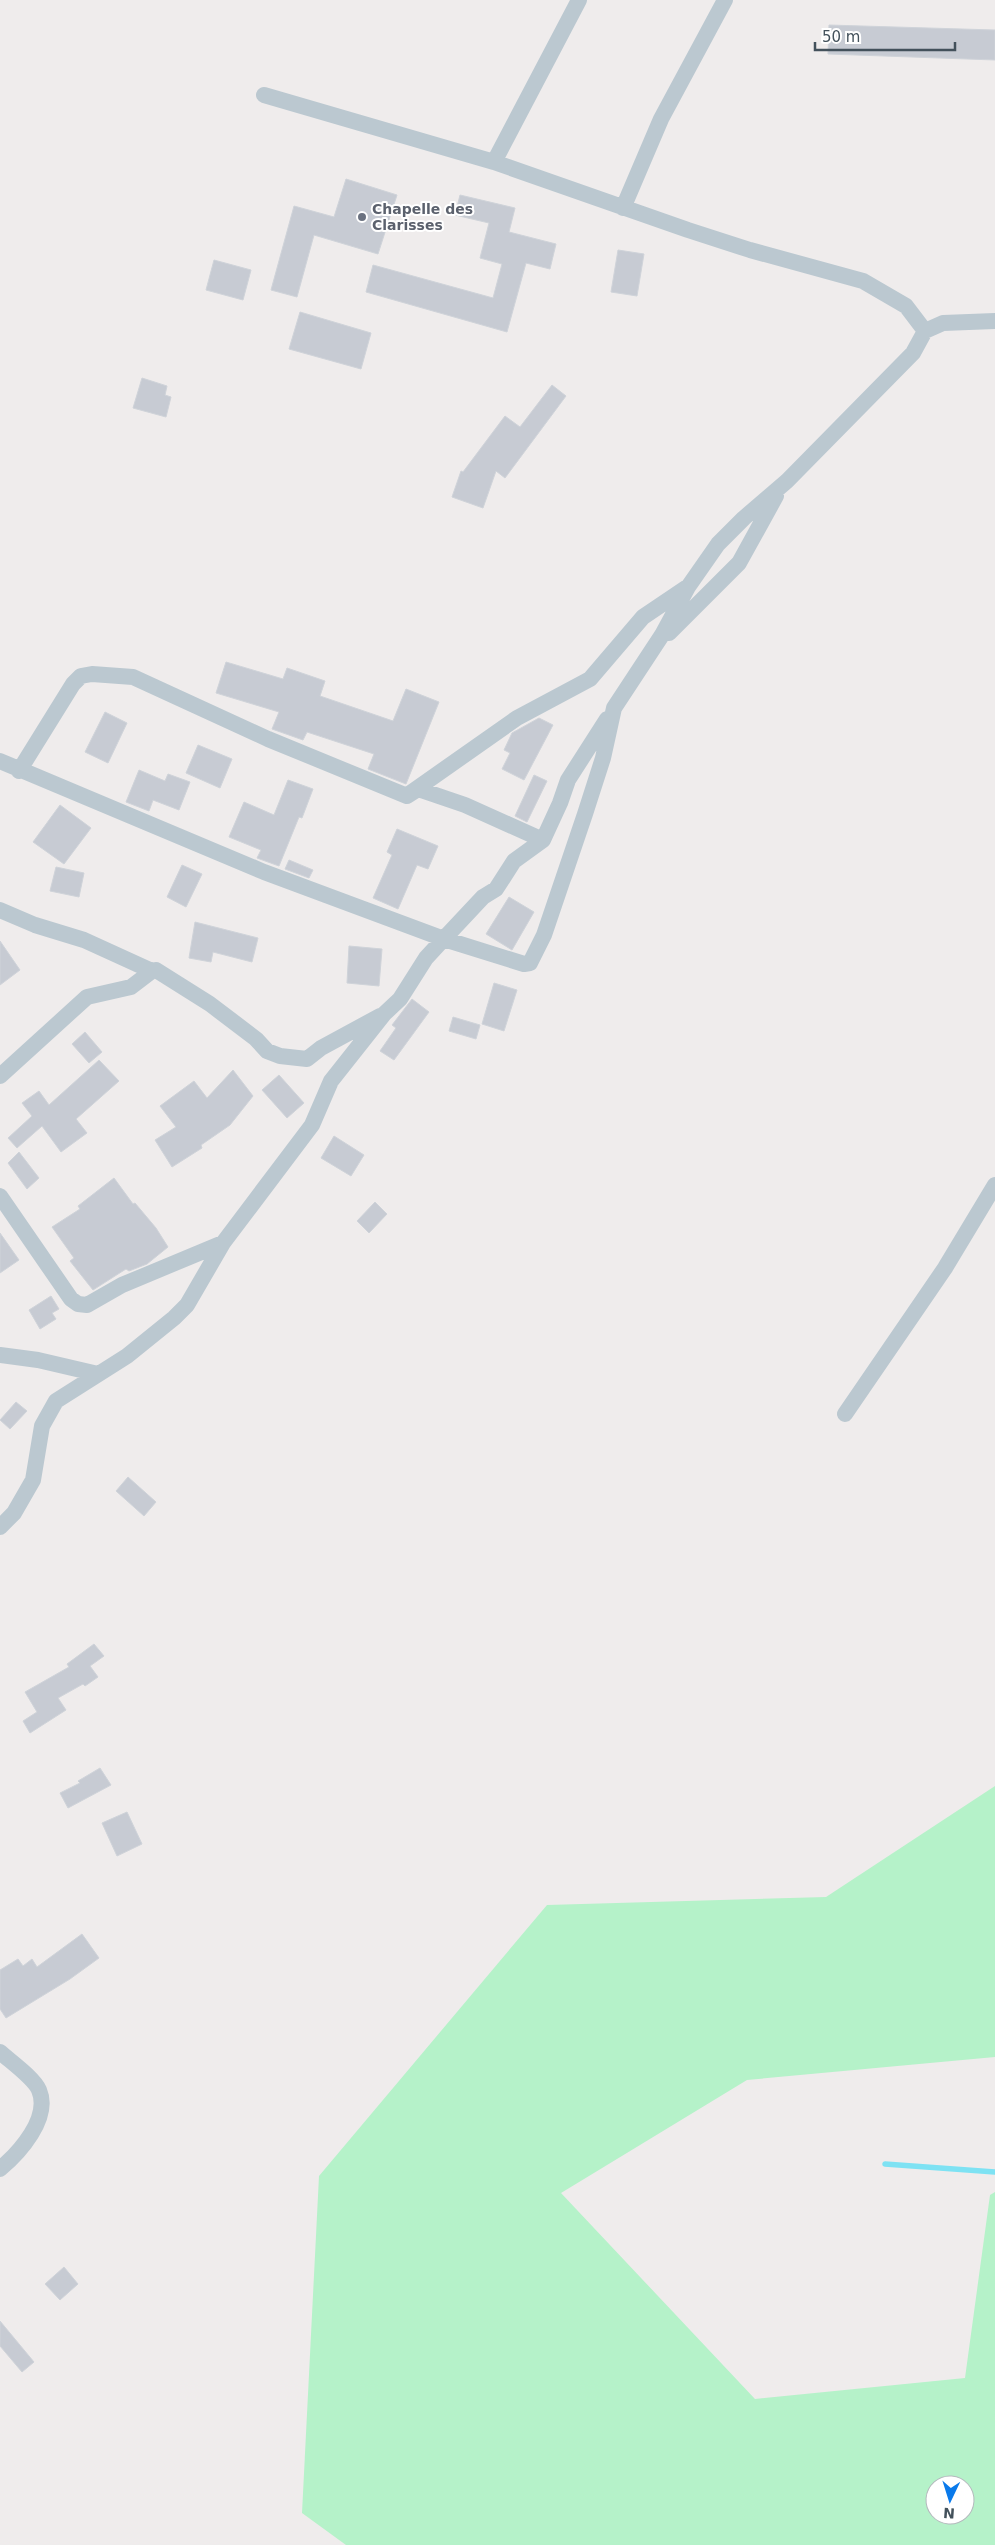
<svg xmlns="http://www.w3.org/2000/svg" width="995" height="2545" viewBox="0 0 995 2545" font-family="'DejaVu Sans',sans-serif">
  <style>
    .green { fill: #b5f2c9; fill-rule: evenodd }
    .lines { fill: none; stroke-linecap: round; stroke-linejoin: round }
    .stream { stroke: #7ee2f3; stroke-width: 5.5 }
    .building { fill: #c7cbd3; stroke: #cfd3d9 }
    .minor { stroke: #bbc8d0; stroke-width: 16 }
    .worship-dot { fill: #6b7280; stroke: #fff; stroke-width: 2 }
    .labels { text-anchor: middle; dominant-baseline: central; stroke-width: 4; stroke-linejoin: round; paint-order: stroke }
    .worship-label { font-size: 14px; font-weight: bold; fill: #5b616d; stroke: #fff; text-anchor: start }
  </style>
  <rect width="100%" height="100%" fill="#efecec"/>
  <path class="green" d="M995,1786V2057L747,2080L561,2193L755,2399L965,2378L990,2195L995,2192V2545H346L302,2513L319,2176L547,1905L826,1897ZM935,2485H965V2515H935Z"/>
  <g class="lines">
    <path class="stream" d="M885,2164L995,2172"/>
  </g>
  <path class="building" d="M829,25L995,30V60L828,54Z
    M346,179L397,195L378,254L314,235L297,297L271,290L294,206L334,217Z
    M460,195L515,208L509,232L556,244L550,269L526,263L507,332L366,292L373,265L493,298L502,264L480,258L489,223L455,215Z
    M618,250L644,254L637,296L611,292Z
    M214,260L251,270L243,300L206,290Z
    M300,312L371,333L361,369L289,349Z
    M142,378L167,386L165,395L171,397L166,417L133,408Z
    M552,385L566,396L505,478L496,471L483,508L452,497L461,471L463,472L505,416L520,427Z
    M226,662L283,679L287,668L325,681L320,696L393,721L406,689L439,702L406,784L368,769L374,754L307,732L303,740L272,729L279,712L216,693Z
    M105,712L127,723L108,763L85,752Z
    M539,718L553,725L524,780L502,769L510,753L504,750L512,733Z
    M198,745L232,759L220,788L186,773Z
    M139,770L165,781L168,774L190,782L179,810L153,800L149,811L126,802Z
    M534,775L547,781L527,822L515,816Z
    M288,780L313,789L302,818L299,817L279,866L257,858L261,850L229,837L244,802L274,815Z
    M60,805L91,828L64,864L33,842Z
    M397,829L438,846L428,869L417,865L398,909L373,898L392,855L387,852Z
    M289,860L313,870L309,878L285,869Z
    M182,865L202,874L186,907L167,897Z
    M56,867L84,873L79,897L50,891Z
    M509,897L534,912L512,950L486,934Z
    M195,922L258,938L252,962L213,952L211,962L189,958Z
    M0,941L20,970L0,985Z
    M349,946L382,949L379,986L347,983Z
    M494,983L517,990L504,1031L482,1024Z
    M412,999L429,1012L394,1060L380,1051L396,1028L392,1025Z
    M453,1017L480,1025L476,1039L449,1031Z
    M85,1032L102,1052L89,1063L72,1044Z
    M99,1060L119,1081L76,1119L87,1133L61,1152L42,1126L17,1148L8,1138L32,1116L22,1103L39,1091L49,1105Z
    M233,1070L253,1096L230,1125L201,1145L202,1148L172,1167L155,1140L176,1127L160,1106L194,1081L207,1098Z
    M279,1075L304,1103L287,1118L262,1090Z
    M334,1136L364,1155L351,1176L321,1158Z
    M19,1152L39,1178L27,1189L8,1163Z
    M114,1178L133,1204L135,1203L156,1228L168,1247L147,1264L129,1271L126,1269L93,1290L70,1261L74,1258L52,1227L80,1209L78,1206Z
    M375,1202L387,1214L369,1233L357,1221Z
    M0,1233L19,1260L0,1273Z
    M51,1296L59,1309L52,1313L56,1319L40,1329L29,1310Z
    M16,1402L27,1411L10,1429L0,1420Z
    M128,1477L156,1502L144,1516L116,1491Z
    M94,1644L104,1656L90,1666L98,1677L85,1686L83,1684L58,1698L66,1710L30,1733L23,1721L37,1712L25,1692L69,1667L67,1664Z
    M100,1768L111,1785L68,1808L60,1793L80,1783L78,1781Z
    M127,1812L142,1844L117,1856L102,1823Z
    M82,1934L99,1958L70,1979L6,2018L0,2009V1970L18,1959L23,1966L32,1959L37,1967Z
    M64,2267L78,2284L60,2300L45,2284Z
    M0,2321L34,2362L22,2372L0,2346Z"/>
  <g class="lines">
    <path class="minor" d="M494,162L579,0
      M623,208L661,119L725,0
      M925,331L943,323L995,321
      M669,633L739,563L776,496
      M0,761L264,872L444,939L524,964L530,963L544,935L585,814L603,758L614,708L662,635L688,587L718,544L744,518L787,481L913,353L925,331L906,306L863,281L750,250L688,230L494,162L264,95
      M19,771L73,684L81,676L92,674L133,677L268,739L407,796L418,789L465,805L543,840
      M409,794L517,718L590,679L643,617L686,588
      M0,910L35,925L84,940L152,971L156,970L210,1004L256,1039L267,1051L280,1056L307,1059L321,1048L380,1016
      M0,1076L87,997L131,987L152,971
      M0,1196L71,1299L78,1304L87,1305L122,1285L223,1243
      M0,1355L38,1360L98,1374
      M845,1414L945,1268L995,1185
      M0,1527L14,1513L33,1480L42,1426L56,1401L127,1356L174,1318L187,1305L223,1243L312,1125L331,1081L384,1014L400,999L426,958L438,945L483,897L496,889L514,861L543,840L560,803L568,780L607,719
      M0,2052C10,2061 34,2078 39,2090C51,2118 19,2153 0,2169"/>
  </g>
  <circle class="worship-dot" cx="362" cy="217" r="5"/>
  <g class="labels">
    <g class="worship-label">
      <text x="372" y="209">Chapelle des<tspan x="372" dy="16">Clarisses</tspan></text>
    </g>
  </g>
  <g transform="translate(950 2500) rotate(184)"><circle r="24" fill="#ffffff" stroke="#b4b9bd"/>
  <path d="M0-4L9 19L0 12L-9 19Z" fill="#0a7aeb"/>
  <text y="-8" font-size="14" font-weight="bold" text-anchor="middle" fill="#43515b">N</text>
  </g>
  <path d="M815 42v8h140v-8" fill="none" stroke="#43515b" stroke-width="2.5"/>
  <text x="822" y="42" font-size="15" fill="#43515b" stroke="#ffffff" stroke-width="4" paint-order="stroke">50 m</text>
</svg>
